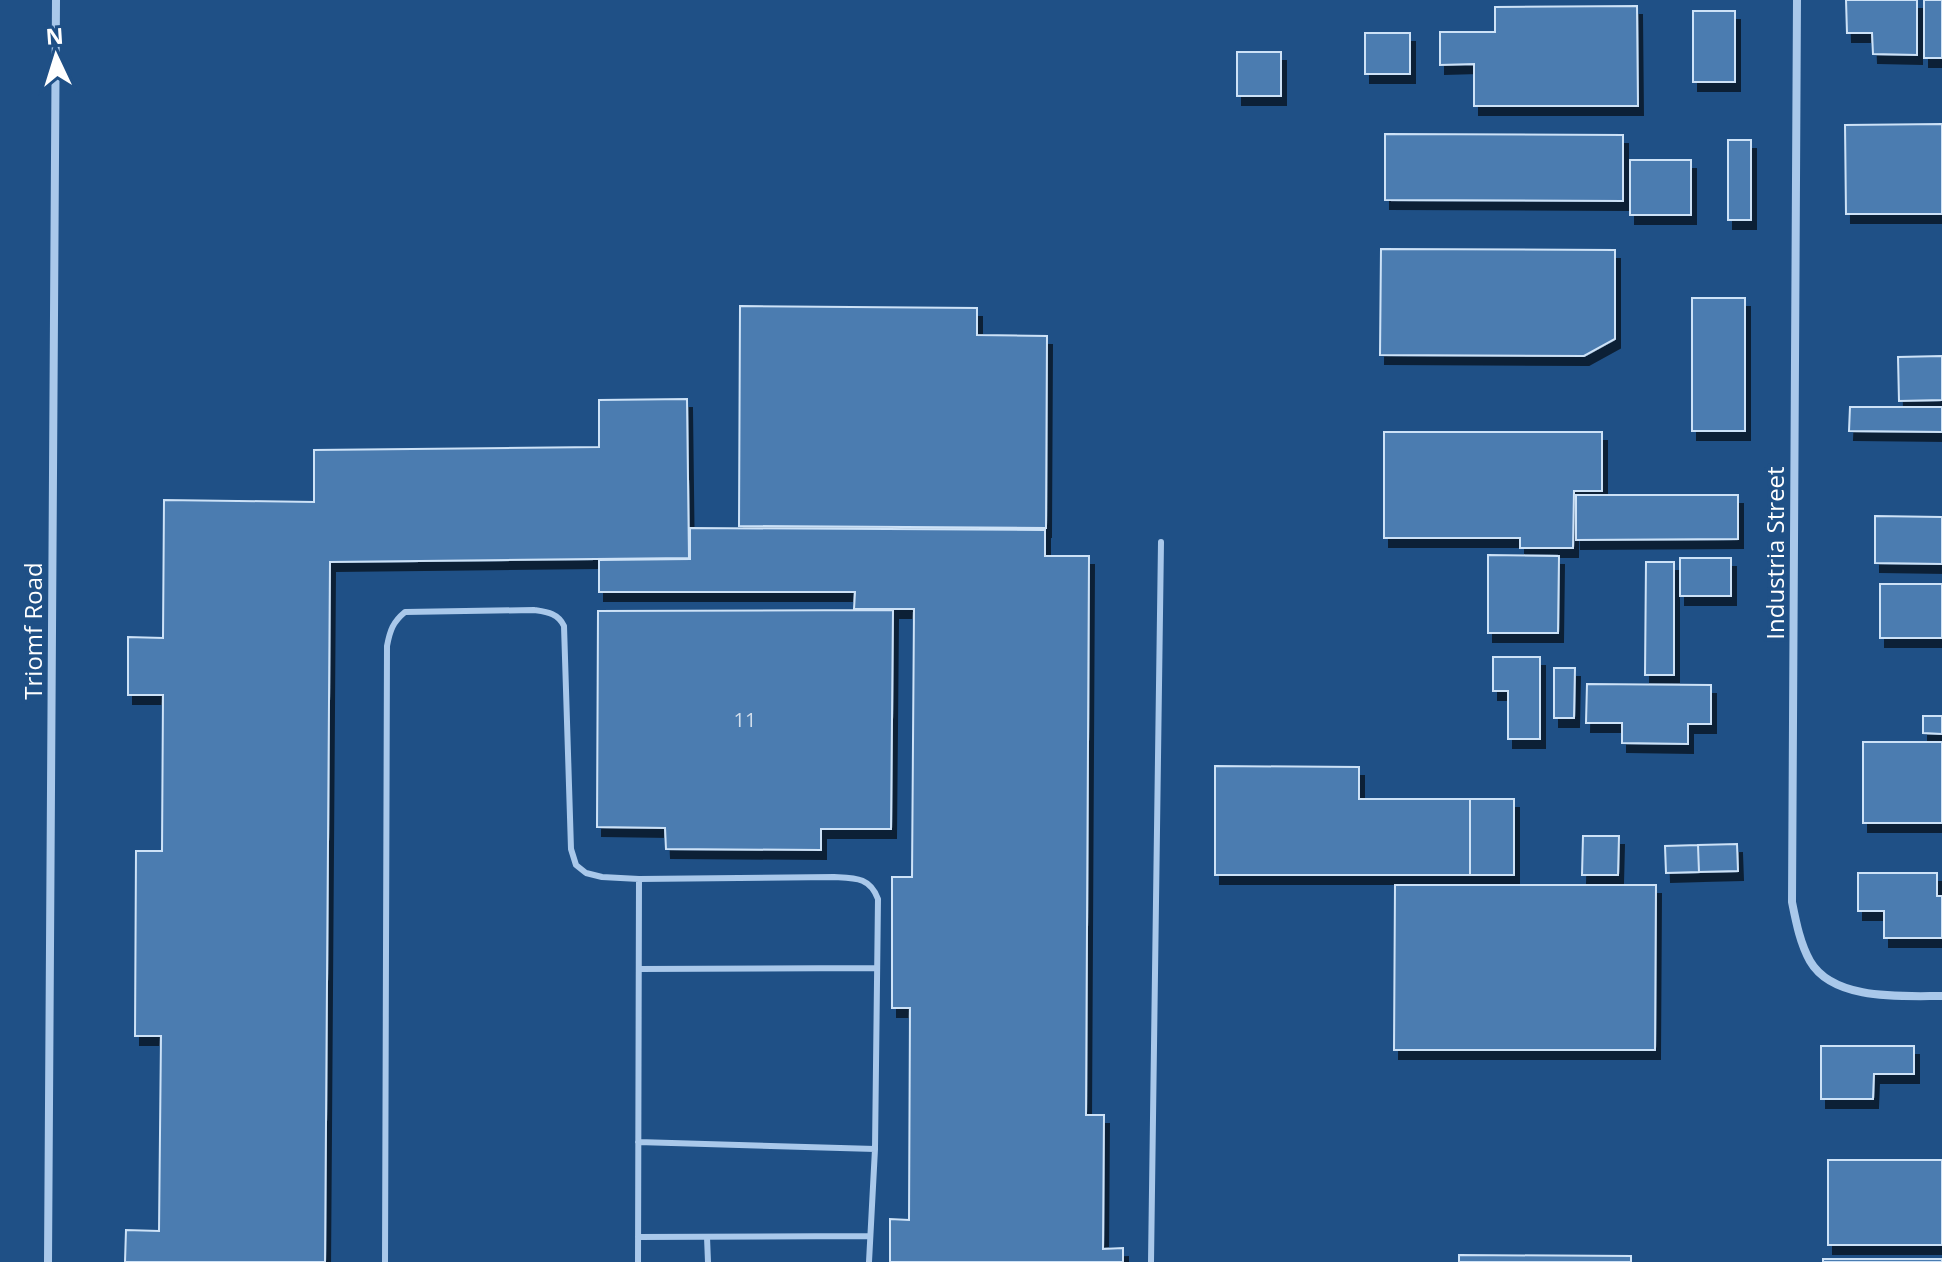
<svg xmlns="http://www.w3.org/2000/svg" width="1942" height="1262" viewBox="0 0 1942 1262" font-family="'Open Sans',sans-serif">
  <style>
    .building { fill: #4c7cb0; stroke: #cde2f7; stroke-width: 2; filter: url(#shadow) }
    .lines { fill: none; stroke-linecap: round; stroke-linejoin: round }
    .lane { stroke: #a9c8ea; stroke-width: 6 }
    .street { stroke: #a9c8ea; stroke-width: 8 }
    .labels { text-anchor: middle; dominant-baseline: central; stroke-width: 8; stroke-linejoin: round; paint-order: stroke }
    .number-label { font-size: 20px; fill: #d2deeb }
    .street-label { font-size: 24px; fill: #fff; stroke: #1f5086 }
  </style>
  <defs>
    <filter id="shadow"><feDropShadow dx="5" dy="9" stdDeviation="0" flood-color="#0009"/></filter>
  </defs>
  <rect width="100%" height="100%" fill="#1f5086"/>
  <path class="building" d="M1846,0H1917V55L1873,54L1872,33H1847Z
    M1924,0H1942V58H1924Z
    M1637,6L1638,106H1474V64L1440,65V32H1495V7Z
    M1693,11H1735V82H1693Z
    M1365,33H1410V74H1365Z
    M1237,52H1281V96H1237Z
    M1942,124V214H1846L1845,125Z
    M1385,134L1623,135V201L1385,200Z
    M1728,140H1751V220H1728Z
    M1630,160H1691V215H1630Z
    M1381,249L1615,250V339L1584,356L1380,355Z
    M1692,298H1745V431H1692Z
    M740,306L977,308V335L1047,336L1046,528L739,526Z
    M1942,356V400L1899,401L1898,357Z
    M687,399L689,558L330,562L325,1262H125L126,1230L159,1231L161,1036H135L136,851H162L163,695H128V637L163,638L164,500L314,502V450L599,447V400Z
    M1850,407H1942V432L1849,431Z
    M1384,432H1602V491H1574L1573,548H1520V538H1384Z
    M1576,495H1738V539L1576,540Z
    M1875,516L1942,517V564L1875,563Z
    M690,528L1045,530V556H1089L1086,1115H1104L1103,1249L1123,1248V1262H890V1219L909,1220L910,1008H892V877H912L914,609H854L855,592H599V560L690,559Z
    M1488,555L1559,556L1558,633H1488Z
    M1680,558H1731V596H1680Z
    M1646,562H1674V675H1645Z
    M1880,584H1942V638H1880Z
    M893,610L891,829H821V850L666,849L665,828L597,827L598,611Z
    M1493,657H1540V739H1508V691H1493Z
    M1554,668H1575L1574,718H1554Z
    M1587,684L1711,685V724H1688V744L1622,743V723H1586Z
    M1923,716H1942V734L1923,733Z
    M1863,742H1942V823H1863Z
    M1215,766L1359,767V799H1470V875H1215Z
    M1470,799H1514V875H1470Z
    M1583,836H1619L1618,875H1582Z
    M1737,844L1738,871L1699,872L1698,845Z
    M1698,845L1699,872L1666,873L1665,846Z
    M1858,873H1937V896H1942V938H1884V911H1858Z
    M1395,885H1656L1655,1050H1394Z
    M1821,1046H1914V1074H1874L1873,1099H1821Z
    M1828,1160H1942V1245H1828Z
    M1459,1255L1631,1256V1262H1459Z
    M1823,1259H1942V1262H1823Z"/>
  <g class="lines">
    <path class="lane" d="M639,969L877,968
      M638,1142L875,1149
      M638,1237L870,1236
      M707,1237L708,1262
      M385,1262L387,646C390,630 393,622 405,612L534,610C547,612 558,613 564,626L571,849L576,865L586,873L602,877L639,879L834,877C855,878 870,877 878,899L875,1149L869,1262
      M638,1262L639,879
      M1151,1262L1161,542"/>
    <path class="street" d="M1797,0L1792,902C1796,922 1800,943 1810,961C1833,1001 1902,996 1942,996
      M48,1262L56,0"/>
  </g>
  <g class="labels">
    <g class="number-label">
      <text x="745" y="719">11</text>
    </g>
    <g class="street-label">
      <text transform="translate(1774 553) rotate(-90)">Industria Street</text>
      <text transform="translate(32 631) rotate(-90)">Triomf Road</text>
    </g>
  </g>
  <g transform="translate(56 56) rotate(356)" stroke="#1f5086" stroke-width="6" paint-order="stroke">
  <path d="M0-6L14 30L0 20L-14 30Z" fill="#ffffff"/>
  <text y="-12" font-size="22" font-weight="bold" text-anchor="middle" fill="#ffffff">N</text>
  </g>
</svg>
